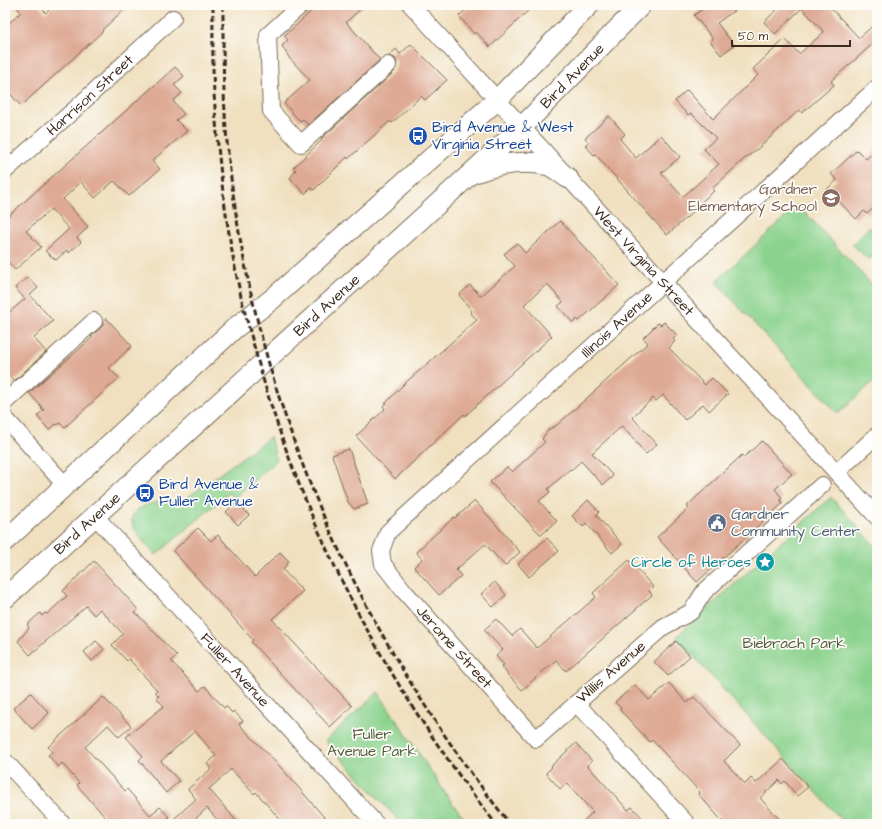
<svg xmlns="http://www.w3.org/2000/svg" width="882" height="829" viewBox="0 0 882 829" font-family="'Architects Daughter',sans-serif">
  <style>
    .green { fill: #8ad28d; stroke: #627e56 }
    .building { fill: #deaa95 }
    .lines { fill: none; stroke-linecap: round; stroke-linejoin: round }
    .minor-casing { stroke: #7a6a57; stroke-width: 18 }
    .major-casing { stroke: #7a6a57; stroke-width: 22 }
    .minor { stroke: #fff; stroke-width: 16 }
    .major { stroke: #fff; stroke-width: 20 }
    .rail { stroke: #3b2a1e; stroke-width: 3; stroke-dasharray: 6 3; stroke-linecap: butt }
    .labels { text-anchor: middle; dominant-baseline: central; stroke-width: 3.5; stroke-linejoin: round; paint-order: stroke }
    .street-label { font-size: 15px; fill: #3b2a1e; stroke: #fdfcf7 }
    .transit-label { font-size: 15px; fill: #164399; stroke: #fdfcf7; text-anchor: start }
    .education-label { font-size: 15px; fill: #785e54; stroke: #fdfcf7; text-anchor: end }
    .service-label { font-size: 15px; fill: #4e5e75; stroke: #fdfcf7; text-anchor: start }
    .culture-label { font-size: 15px; fill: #0d838f; stroke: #fdfcf7; text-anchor: end }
    .park-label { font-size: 15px; fill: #535c3f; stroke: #fdfcf7 }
  </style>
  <rect width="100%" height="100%" fill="#fdfcf7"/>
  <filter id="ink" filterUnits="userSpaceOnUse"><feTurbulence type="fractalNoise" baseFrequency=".025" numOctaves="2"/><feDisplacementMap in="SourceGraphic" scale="8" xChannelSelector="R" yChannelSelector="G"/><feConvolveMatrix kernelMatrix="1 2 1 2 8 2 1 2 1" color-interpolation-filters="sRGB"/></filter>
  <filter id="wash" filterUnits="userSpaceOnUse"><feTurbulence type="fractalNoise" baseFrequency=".012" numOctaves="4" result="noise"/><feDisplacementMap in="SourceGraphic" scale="16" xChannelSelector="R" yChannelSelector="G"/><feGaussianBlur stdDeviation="0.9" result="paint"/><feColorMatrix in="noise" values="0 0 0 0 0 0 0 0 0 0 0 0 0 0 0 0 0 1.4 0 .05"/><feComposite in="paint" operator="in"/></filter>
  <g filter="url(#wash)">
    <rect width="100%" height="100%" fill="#f0e0c0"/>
    <path class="green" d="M798,205L877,290V378L838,414L716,282Z
      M869,227L877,234V251L869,260L852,244Z
      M270,437L277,460L234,498L229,493L156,555C148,546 135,535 132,523C128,504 167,498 180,503Z
      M831,497L877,548V824H845L676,637Z
      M378,692L450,800L469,824H402L325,741Z"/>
    <g id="blocks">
      <path class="building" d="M15,5H38L46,13L54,5H129L102,30L103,31L21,106L5,88V27L21,12Z
        M318,5H365L346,22L380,60L308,125L303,119L301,121L297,118L284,103L310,80L290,59L282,46L288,40L284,36Z
        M471,5H534L490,47L476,32L474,34L459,16Z
        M708,5H742L717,23L734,45L721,55L710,41L713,39L694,15Z
        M782,5H828L859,38L877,22V40L831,81L834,85L802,113L800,110L798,111L761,146L743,160L712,189L714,191L693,209L695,210L667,235L595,154L594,155L585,145L589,142L585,138L609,116L625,134L620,139L636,158L661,135L680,157L661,173L683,197L719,164L704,149L716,138L691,113L688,115L675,101L687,90L713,119L758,75L753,69L785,39L799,54L824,32L802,8L775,34L764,22Z
        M411,44L447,80L425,100L421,96L392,123L390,121L348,159L347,157L314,190L311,188L305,194L290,178L296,170L293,168L322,140L321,139L394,72L397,63L395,58L389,56L396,49L400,54Z
        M175,67L184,76L174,85L182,93L173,101L184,114L176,120L187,131L152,161L160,169L129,196L114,181L95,198L81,182L63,199L88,227L77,238L81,242L69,253L67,250L56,260L45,251L69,229L51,209L26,231L41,247L15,270L5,259V219Z
        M877,149V205L867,214L864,211L856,219L827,189L837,180L831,174L857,150L866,159Z
        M560,221L619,285L579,321L577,319L573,323L558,306L563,302L547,284L524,305L552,336L465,416L464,414L395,479L356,436L385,409L383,406L403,385L477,320L470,312L472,311L468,306L459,295L470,285L481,296L515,266L504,254L517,243L525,253Z
        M28,277L38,288L30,295L53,321L34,338L46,352L14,381L5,371V316L25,299L15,288Z
        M106,318L132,346L109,368L119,378L64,428L60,423L57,425L56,424L49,430L37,416L44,410L41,408L42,407L29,393L93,337L91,336L101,328Z
        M664,322L677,335L673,339L675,341L669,348L705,385L712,378L728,394L709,411L703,404L685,420L663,395L656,401L653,398L632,417L657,444L646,454L622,426L592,453L613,476L603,485L581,461L571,470L570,469L548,489L550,492L539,501L557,521L541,535L490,482L507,467L512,472L545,442L542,439L548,430L557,425L648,343L643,338L658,323L661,325Z
        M762,441L792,474L775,489L782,498L780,500L783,503L697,582L657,537L689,508L687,506L742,455L744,457Z
        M349,449L368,504L354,509L348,502L332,455Z
        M588,500L599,512L596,515L622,544L612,553L586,523L583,527L572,516Z
        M475,501L520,552L505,566L485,544L456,570L461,576L439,595L414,567L422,559L416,552L454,517L455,518Z
        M237,502L249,515L238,525L226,512Z
        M198,528L211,541L218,535L255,577L280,552L289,561L283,570L303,591L272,619L352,706L330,727L251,642L253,640L173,551Z
        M547,538L559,551L529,577L518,564Z
        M629,560L653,587L649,591L652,595L566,671L556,660L522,690L507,674L502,666L504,665L496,656L503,650L484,630L496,619L512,636L520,629L537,648L596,597L593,593Z
        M94,561L134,605L138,610L135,612L177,656L171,661L199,691L205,686L224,708L226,706L232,713L234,711L243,721L239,724L285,772L330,824H284L256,792L254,794L231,769L209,789L239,824H221L207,808L190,824H168L196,799L188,789L211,769L207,764L216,756L195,731L161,761L179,781L166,793L139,760L143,756L126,737L164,706L156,698L159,696L155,692L157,690L129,659L127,661L112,645L123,634L100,609L94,615L86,606L30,655L18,641L29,628L27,625L40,613L42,616L45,613L47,614L67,596L63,591Z
        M495,582L506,595L493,607L481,594Z
        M96,641L104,649L92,661L84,652Z
        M676,641L690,656L668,676L654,662Z
        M669,683L687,703L694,697L740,745L724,761L745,784L751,778L756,783L783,759L808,787L797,796L785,781L782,784L779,780L760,798L784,824H725L698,794L700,792L689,780L652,740L650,742L620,710L621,708L615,702L635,685L649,700Z
        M31,693L49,713L32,729L13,708Z
        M103,697L131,726L119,737L108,725L85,747L125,791L127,789L150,815L160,807L169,817L161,824H98L105,817L77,785L79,783L62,763L58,767L48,755L52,752L48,747Z
        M576,743L592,761L587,765L628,810L632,807L648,824H580L593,812L567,783L560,789L546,773L552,767L551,766Z"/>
    </g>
  </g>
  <g filter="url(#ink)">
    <use href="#blocks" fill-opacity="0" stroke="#7a6a57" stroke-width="1"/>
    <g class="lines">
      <defs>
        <g id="minor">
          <path d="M301,5L268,35L271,111L301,144L388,65"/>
          <path id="s1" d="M411,5L877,517"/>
          <path id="s2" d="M5,171L74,110L173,18"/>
          <path d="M5,402L94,321"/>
          <path d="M5,418L65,485"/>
          <path d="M837,472L877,435"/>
          <path id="s3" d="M822,485L704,592L691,612L663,627L536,739L404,591L383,564L381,551L388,532L877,88"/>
          <path id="s4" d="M95,516L376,824"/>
          <path d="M576,703L687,824"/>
          <path d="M5,761L63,824"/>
        </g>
        <g id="major">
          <path d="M476,172C499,164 523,160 547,165C554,167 562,174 568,178"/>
          <path d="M5,541L235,328L271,300L497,100L589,5"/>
          <path id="s5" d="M5,598L522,127L641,5"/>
        </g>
      </defs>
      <use href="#minor" class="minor-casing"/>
      <use href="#major" class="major-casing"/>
      <use href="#minor" class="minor"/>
      <use href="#major" class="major"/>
      <path class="rail" d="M213,5C213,39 212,73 215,107C219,169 227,232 240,292C245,315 252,338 258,361C305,531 387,686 496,824
        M223,5C223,54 223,103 228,152C254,402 354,628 510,824"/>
    </g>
  </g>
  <defs>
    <symbol id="bus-disc" viewBox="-11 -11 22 22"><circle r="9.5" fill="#1a4fb4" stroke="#fdfcf7"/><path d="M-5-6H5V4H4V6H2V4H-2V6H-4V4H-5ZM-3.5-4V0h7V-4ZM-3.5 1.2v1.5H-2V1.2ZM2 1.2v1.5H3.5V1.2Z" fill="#fff"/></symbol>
    <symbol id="school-disc" viewBox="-11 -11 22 22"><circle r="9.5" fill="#8d6e63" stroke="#fdfcf7"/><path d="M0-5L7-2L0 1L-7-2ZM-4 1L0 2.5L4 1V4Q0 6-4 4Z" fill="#fff"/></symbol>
    <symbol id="civic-disc" viewBox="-11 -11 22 22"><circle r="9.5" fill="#5c6f8a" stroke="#fdfcf7"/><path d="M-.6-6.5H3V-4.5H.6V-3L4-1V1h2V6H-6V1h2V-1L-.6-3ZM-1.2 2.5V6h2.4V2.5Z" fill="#fff"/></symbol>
    <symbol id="sight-disc" viewBox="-11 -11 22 22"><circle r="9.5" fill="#0f9aa8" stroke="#fdfcf7"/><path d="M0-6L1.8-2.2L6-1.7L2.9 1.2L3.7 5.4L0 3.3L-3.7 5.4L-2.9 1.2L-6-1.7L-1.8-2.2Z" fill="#fff"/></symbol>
  </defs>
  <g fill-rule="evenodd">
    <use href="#bus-disc" x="407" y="125" width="22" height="22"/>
    <use href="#school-disc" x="820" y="187" width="22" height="22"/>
    <use href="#bus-disc" x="134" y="482" width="22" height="22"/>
    <use href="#civic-disc" x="706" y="512" width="22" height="22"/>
    <use href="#sight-disc" x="754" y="551" width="22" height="22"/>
  </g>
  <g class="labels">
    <g class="street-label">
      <text stroke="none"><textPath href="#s5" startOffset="771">Bird Avenue</textPath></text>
      <text stroke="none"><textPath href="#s2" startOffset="114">Harrison Street</textPath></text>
      <text stroke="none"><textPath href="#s1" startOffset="346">West Virginia Street</textPath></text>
      <text stroke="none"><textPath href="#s5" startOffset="435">Bird Avenue</textPath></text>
      <text stroke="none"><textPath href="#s3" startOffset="959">Illinois Avenue</textPath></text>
      <text stroke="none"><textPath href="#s5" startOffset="111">Bird Avenue</textPath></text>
      <text transform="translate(454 647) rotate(48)">Jerome Street</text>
      <text stroke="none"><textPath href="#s4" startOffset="208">Fuller Avenue</textPath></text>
      <text transform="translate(611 672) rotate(-41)">Willis Avenue</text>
    </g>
    <g class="transit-label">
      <text x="432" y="127">Bird Avenue &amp; West<tspan x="432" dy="17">Virginia Street</tspan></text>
      <text x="159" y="484">Bird Avenue &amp;<tspan x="159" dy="17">Fuller Avenue</tspan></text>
    </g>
    <g class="education-label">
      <text x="817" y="189">Gardner<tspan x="817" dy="17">Elementary School</tspan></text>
    </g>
    <g class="service-label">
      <text x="731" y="514">Gardner<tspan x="731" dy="17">Community Center</tspan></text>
    </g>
    <g class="culture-label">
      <text x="751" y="562">Circle of Heroes</text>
    </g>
    <g class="park-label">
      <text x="794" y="643">Biebrach Park</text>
      <text x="372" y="734">Fuller<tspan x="372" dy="17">Avenue Park</tspan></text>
    </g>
  </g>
  <rect width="882" height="829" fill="none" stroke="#fdfcf7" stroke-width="20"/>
  <path d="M732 40v6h118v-6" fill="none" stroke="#3b2a1e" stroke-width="2"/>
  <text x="738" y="40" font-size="12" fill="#3b2a1e" stroke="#fdfcf7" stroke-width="3" paint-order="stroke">50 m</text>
</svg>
